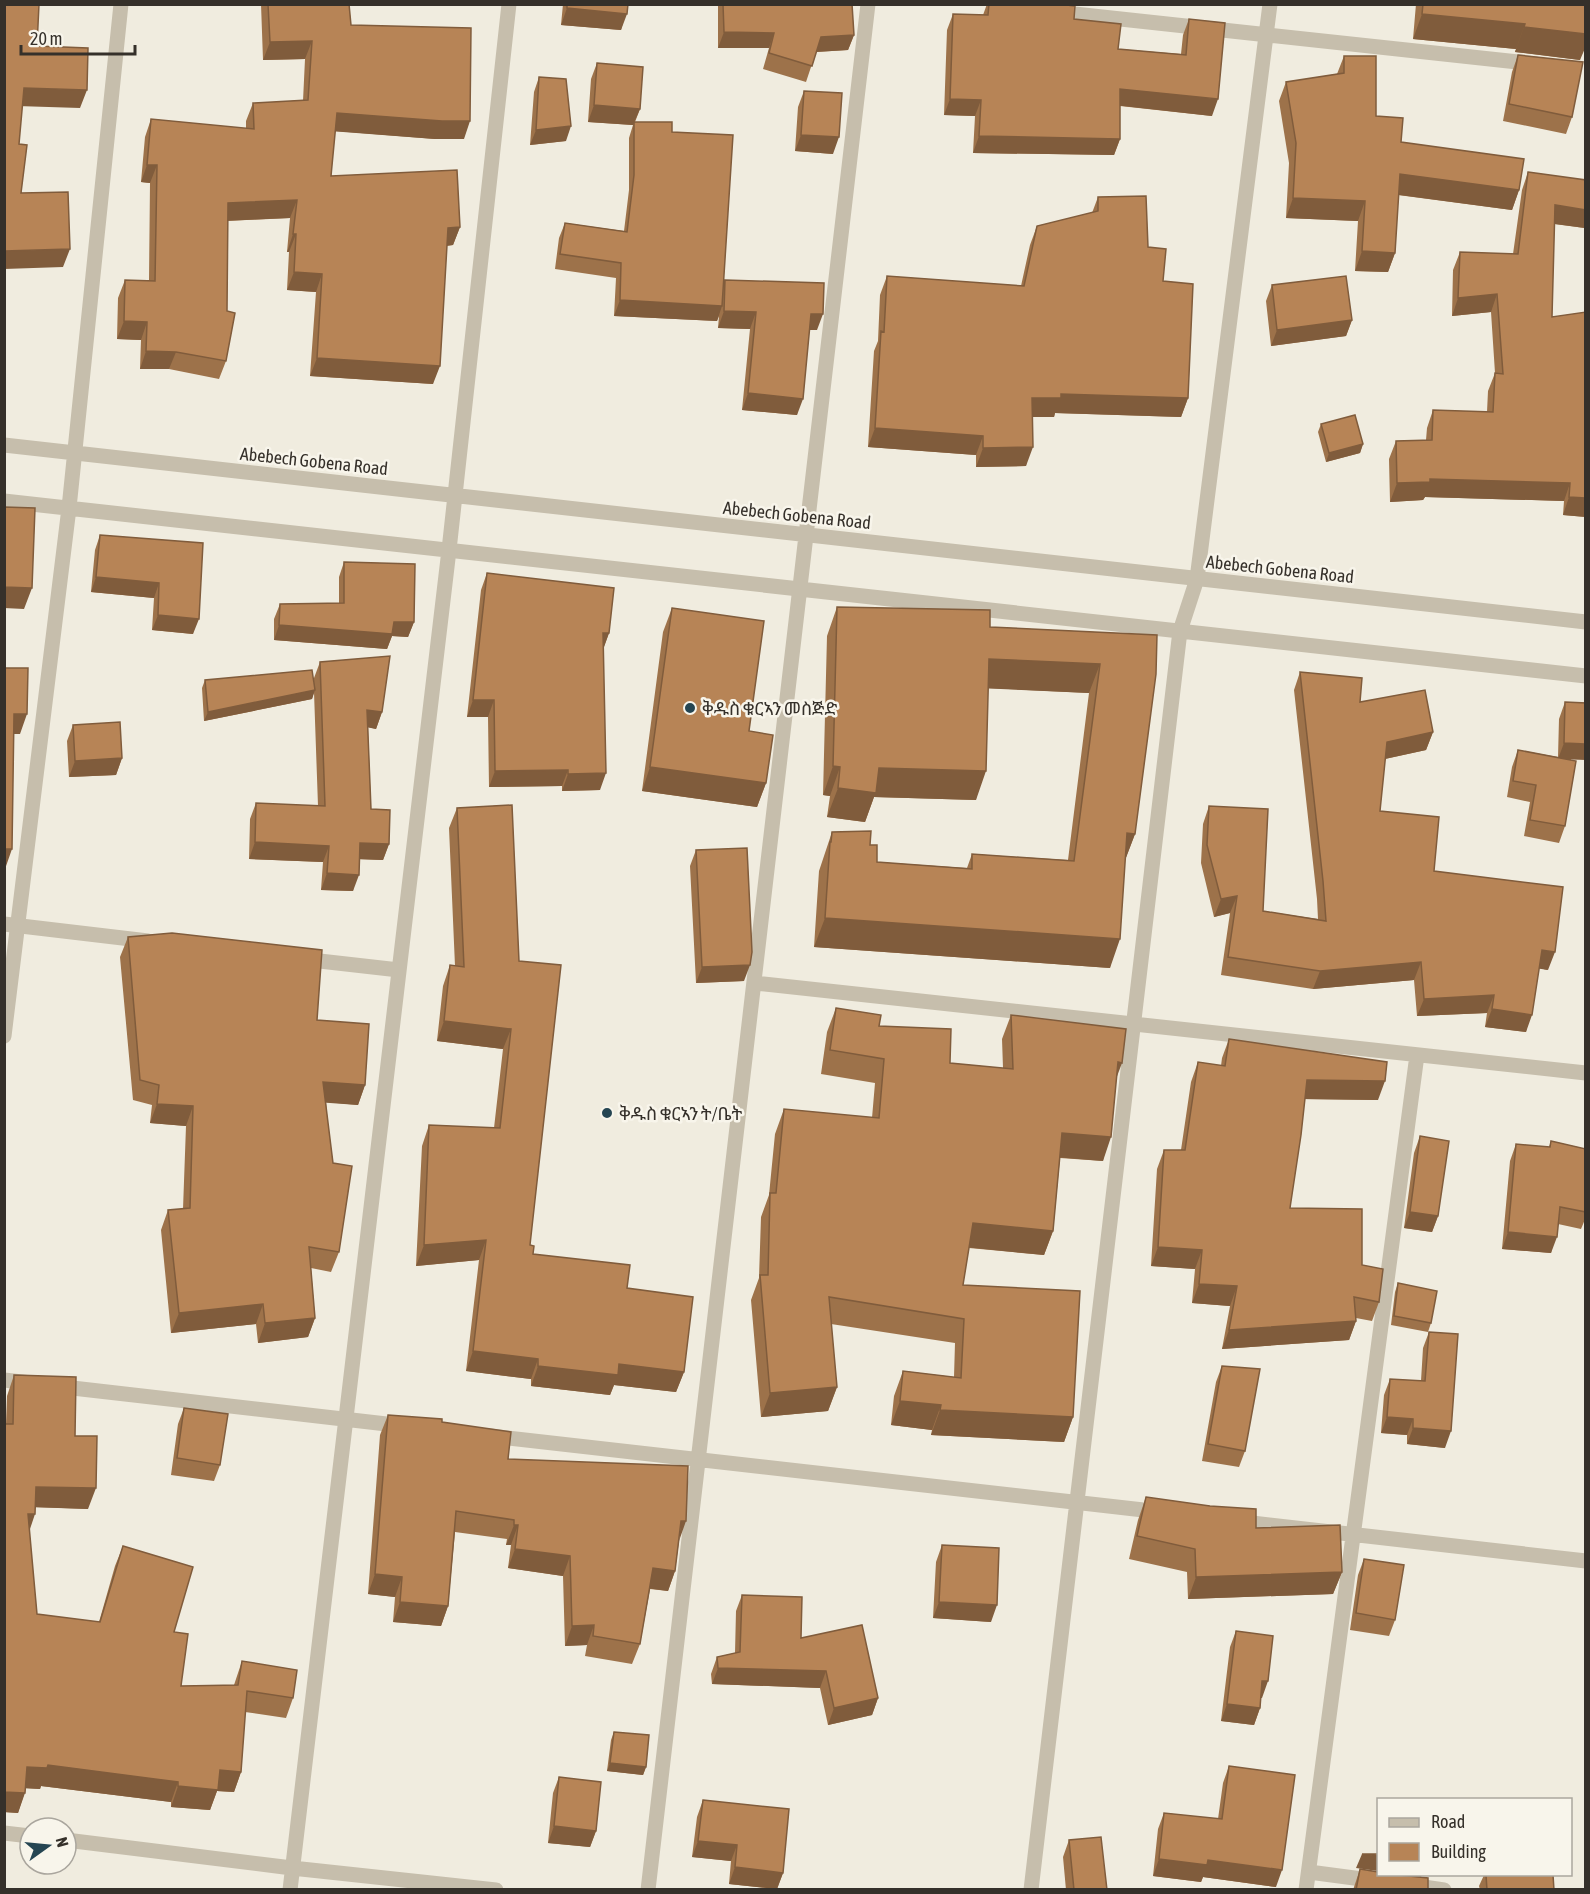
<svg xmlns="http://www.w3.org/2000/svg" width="1590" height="1894" viewBox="0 0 1590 1894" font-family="'Asap Condensed','Noto Sans Ethiopic',sans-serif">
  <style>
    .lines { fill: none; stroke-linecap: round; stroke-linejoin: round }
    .minor { stroke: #c6beac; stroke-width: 15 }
    .wall { fill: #9d724a }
    .shaded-wall { fill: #805c3c }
    .building { fill: #b78456; stroke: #805c3c; stroke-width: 1.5 }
    .poi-dot { fill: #254552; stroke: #f8f5eb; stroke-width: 2 }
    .labels { text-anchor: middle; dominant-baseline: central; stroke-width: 5; stroke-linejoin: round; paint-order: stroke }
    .street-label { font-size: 18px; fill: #35302a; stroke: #f8f5eb }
    .poi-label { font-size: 18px; fill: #35302a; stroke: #f8f5eb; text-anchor: start }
  </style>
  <rect width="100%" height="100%" fill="#f0ecdf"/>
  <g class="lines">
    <path class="minor" d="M1056,12L1536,64
      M4,445L1586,622
      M4,501L1586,676
      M4,924L148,941
      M302,959L399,970
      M755,983L1586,1073
      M4,1036L69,508L121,4
      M4,1380L31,1383
      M55,1386L404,1426
      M490,1436L1161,1512
      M1235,1521L1586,1561
      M4,1833L30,1836
      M66,1840L292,1868L496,1890
      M1309,1872L1377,1881
      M1410,1885L1444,1890
      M290,1890L449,550L509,4
      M648,1890L868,4
      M1031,1890L1180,631L1197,579L1270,4
      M1306,1890L1417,1055"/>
  </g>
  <path class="wall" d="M261,4H349L351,25L464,139H435L335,131L331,176L460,227L453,245L447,246L433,384L310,376L316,292L287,290L289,252H287L290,218L227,221L226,361L219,379L169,369H140L141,340L117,339L118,298L125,280H149L150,183L141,182L145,137L151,119L246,129V121L253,103L303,101L305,59L263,60Z
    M563,4H628L621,30L561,25Z
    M718,4H852L854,35L848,50L816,52L806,82L763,69L769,48H718Z
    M987,4H1057L1074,19L1118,49L1181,54L1183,35L1189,19L1212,116L1120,106V139L1114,155L973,153L975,116L944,115L947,30L953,14L983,15Z
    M1416,4H1586L1580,60L1515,52L1516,49L1413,39Z
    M1518,55L1572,117L1566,134L1503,121L1512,72Z
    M1344,56L1376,116L1401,142L1519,190L1512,210L1398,195L1395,253L1388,272L1355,271L1358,221L1286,218L1289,163L1279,101L1286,82L1337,74Z
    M597,63L640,109L635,122L672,132L724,284L725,280L817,330H809L797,415L742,410L750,329L718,328L719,316L717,321L614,316L616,278L555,269L559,238L565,223L624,231L629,190V138L633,125L588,122L591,79Z
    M539,77L566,141L530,145L534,92Z
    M804,91L833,154L795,151L798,107Z
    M1528,172L1585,228L1554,224L1552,317L1586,517L1563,515L1564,501L1425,497L1423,500L1390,502L1389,459L1396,441L1426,440L1427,428L1433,410L1487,412L1488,391L1495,373L1491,312L1452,316L1453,270L1460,252L1513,254L1522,190Z
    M1098,197L1148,247L1163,281L1188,398L1181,417L1055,413L1054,417H1033L1026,466L976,467V455L868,447L874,351L878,341L880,295L887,276L1021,286L1030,245L1037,226L1092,213Z
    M1272,285L1352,320L1346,336L1271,346L1266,301Z
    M1321,424L1363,444L1360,453L1326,462L1318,432Z
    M100,535L203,543L193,634L152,630L154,598L91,592L95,550Z
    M344,562L414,622L408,637L392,636L387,649L274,640V619L280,604L339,603V577Z
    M487,573L609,633L603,649L600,790L562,791V786L489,787L488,717H467L481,590Z
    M837,607L990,627L1157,635L1135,834L1125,860L1110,968L814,947L819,871L832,832L870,845L877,862L967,868L972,854L1068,860L1089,693L988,688L976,800L874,797L865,822L827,817L830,796L823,795L827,636Z
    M672,608L749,731L766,783L757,807L642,791L663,632Z
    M320,662L382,712L376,729L368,727L371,809L389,844L383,860L359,859L353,891L321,890L323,862L249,859L250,819L256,803L318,806L314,692L312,699L204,721L202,688L205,680L314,683V678Z
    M1300,672L1360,702L1433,732L1426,750L1385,759L1380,811L1434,871L1548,970L1539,968L1526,1032L1485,1027L1487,1013L1417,1016L1414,980L1313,989L1221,975L1230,913L1214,917L1201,863L1203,824L1209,806L1263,911L1318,919L1317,899L1294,690Z
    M1565,702L1571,760L1565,826L1559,843L1524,836L1530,802L1507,797L1512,767L1518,750L1558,757L1559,719Z
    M73,725L122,758L116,775L69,777L67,741Z
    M512,805L530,1245L533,1254L627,1288L684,1372L676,1392L614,1385L610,1395L531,1386V1379L466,1371L479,1260L416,1266L422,1146L429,1125L494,1128L503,1049L437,1041L443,986L450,965L455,966L449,828L457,808Z
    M696,850L744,981L696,983L690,866Z
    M128,937L317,1020L365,1085L358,1105L326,1102L339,1252L331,1272L311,1268L315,1318L308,1337L258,1343L256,1324L171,1333L161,1230L168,1210L183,1209L186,1126L150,1123L152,1105L133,1100L120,957Z
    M836,1008L879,1026L950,1063L1003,1068L1002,1039L1011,1015L1116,1079L1103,1161L1060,1158L1053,1231L1044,1255L969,1248L963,1285L1073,1417L1064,1442L931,1435L932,1430L891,1425L894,1396L903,1371L954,1377L955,1343L831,1324L837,1387L828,1411L761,1417L751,1300L759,1278L761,1217L769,1195L775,1134L784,1109L872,1118L875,1083L821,1074L827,1032Z
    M1229,1039L1378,1100L1305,1099L1290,1208L1362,1265L1379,1302L1372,1321L1356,1318V1321L1349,1340L1222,1349L1230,1306L1192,1303L1195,1269L1151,1266L1157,1169L1164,1150H1181L1191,1082L1198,1062L1221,1066L1222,1058Z
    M1420,1136L1438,1216L1432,1232L1404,1228L1414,1153Z
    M1551,1141L1586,1149V1217L1581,1229L1558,1224L1551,1253L1502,1249L1510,1161L1516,1144L1549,1147Z
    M1398,1283L1431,1323L1428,1332L1391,1325L1395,1292Z
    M1429,1332L1445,1448L1407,1444V1435L1381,1433L1384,1395L1390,1379L1421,1381L1423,1348Z
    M1222,1366L1245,1451L1239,1467L1202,1461L1216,1382Z
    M14,1375L75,1436L88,1509L35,1507L29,1530L37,1614L99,1622L115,1566L123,1546L174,1632L181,1686L234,1685L242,1661L293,1698L286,1718L245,1712L241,1772L234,1792L217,1791L210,1810L171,1807V1802L41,1786L40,1789L26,1788L18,1813L4,1812V1424H6L7,1396Z
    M184,1408L220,1465L214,1481L171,1475L178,1424Z
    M388,1415L442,1422L508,1459L679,1541L675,1571L668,1591L650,1589L640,1644L632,1664L585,1656L587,1645L565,1646L563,1576L508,1568L511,1545H506L507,1539L455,1532L448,1606L441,1626L393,1622L395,1597L368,1594L380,1435Z
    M1146,1497L1256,1528L1342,1572L1333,1594L1188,1599L1187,1572L1129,1559L1138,1520Z
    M942,1545L991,1622L933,1618L936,1562Z
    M1364,1559L1395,1620L1389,1636L1350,1630L1358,1575Z
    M742,1595L801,1638L878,1698L872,1715L828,1725L820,1688L712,1684L711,1674L717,1657L735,1653L736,1611Z
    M1236,1631L1262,1698H1261L1260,1708L1254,1725L1221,1721L1230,1647Z
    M614,1732L646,1767L643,1775L607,1771L611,1740Z
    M1229,1766L1276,1887L1203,1877L1201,1882L1153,1876L1158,1829L1164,1813L1218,1819L1223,1783Z
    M559,1777L596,1831L590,1847L548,1843L553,1793Z
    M703,1800L783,1873L777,1889L729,1884L731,1861L692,1857L697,1817Z
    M1069,1840L1107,1890H1066L1063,1857Z
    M1360,1869L1428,1890H1353Z
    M1484,1875H1486L1554,1890H1480L1479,1886Z"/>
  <path class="shaded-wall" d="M567,8L627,14L621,30L561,25Z
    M1422,14L1525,24L1516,49L1413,39Z
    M1524,27L1586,34V46L1580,60L1515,52Z
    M724,32L774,33L769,48H718Z
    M854,35L848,50L815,52L821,37Z
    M312,41L305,59L263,60L270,42Z
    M24,88L87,90L80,108L17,106Z
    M1120,89L1218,99L1212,116L1114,105Z
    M950,99L981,100L975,116L944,115Z
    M594,105L640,109L633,125L588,122Z
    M337,113L470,121L464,139H435L330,131Z
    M571,126L566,141L530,145L536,130Z
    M801,135L839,137L833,154L795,151Z
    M979,136L1120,139L1114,155L973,153Z
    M147,165H157L150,183L141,182Z
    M1400,174L1519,190L1512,210L1392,194Z
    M1293,198L1365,201L1358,221L1286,218Z
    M297,200L290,218L221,221L228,203Z
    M1555,205L1586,210L1585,228L1548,223Z
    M460,227L453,245L442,246L448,228Z
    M293,234H296L289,252H287Z
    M70,249L63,267L4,269V251Z
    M1362,251L1395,253L1388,272L1355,271Z
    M294,272L322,274L316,292L287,290Z
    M1497,294L1491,312L1452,316L1458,298Z
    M620,300L722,306L717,321L614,316Z
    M724,311L756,312L750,329L718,328Z
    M811,314H823L817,330H805Z
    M1352,320L1346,336L1271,346L1277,330Z
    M124,321L147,322L141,340L117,339Z
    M146,351L176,352L169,369H140Z
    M317,358L440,366L433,384L310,376Z
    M748,393L803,399L797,415L742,410Z
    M1061,394L1188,398L1181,417L1055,413L1054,417H1025L1032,398Z
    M875,428L983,436L976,455L868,447Z
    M1363,444L1360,453L1326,462L1329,453Z
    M1033,447L1026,466L976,467L983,448Z
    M1430,479L1570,483L1564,501L1425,497L1423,500L1390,502L1397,483Z
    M1569,497L1586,498V517L1563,515Z
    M96,577L159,583L154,598L91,592Z
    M4,587L32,588L24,609L4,608Z
    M158,615L199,619L193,634L152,630Z
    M394,622H414L408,637L392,636L387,649L274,640L279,625Z
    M603,633H609L603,650Z
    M989,659L1100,664L1089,693L978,688Z
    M315,690L312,699L204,721L208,712Z
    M473,700H494L488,717H467Z
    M367,710L382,712L376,729L361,726Z
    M14,714H27L20,734H6Z
    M1433,732L1426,750L1380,760L1387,742Z
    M1564,743L1586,744V760L1558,759Z
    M122,758L116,775L69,777L75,761Z
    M833,766L840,767L830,796L823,795Z
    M650,767L766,783L757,807L642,791Z
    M879,768L986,771L976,800L874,797L865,822L827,817L838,788Z
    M568,770L562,786L489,787L495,771Z
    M606,773L600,790L562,791L568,774Z
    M1127,833L1135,834L1124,863Z
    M255,842L329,846L323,862L249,859Z
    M360,843L389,844L383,860L354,859Z
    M4,849H12L5,869H4Z
    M327,873L359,875L353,891L321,890Z
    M1237,896L1230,913L1214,917L1221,899Z
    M825,918L1120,939L1110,968L814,947Z
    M1542,950L1555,952L1548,970L1535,968Z
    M1421,962L1414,980L1313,989L1320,971Z
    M750,965L744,981L696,983L702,967Z
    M1494,995L1487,1013L1417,1016L1424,999Z
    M1492,1009L1532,1015L1526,1032L1485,1027Z
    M444,1021L511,1029L503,1049L437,1041Z
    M1118,1062L1122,1063L1113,1087Z
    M1307,1080L1385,1081L1378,1100L1300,1099Z
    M323,1082L365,1085L358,1105L316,1102Z
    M157,1104L193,1106L186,1126L150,1123Z
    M1062,1133L1111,1137L1103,1161L1054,1157Z
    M1410,1212L1438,1216L1432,1232L1404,1228Z
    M973,1223L1053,1231L1044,1255L964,1247Z
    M1508,1232L1557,1237L1551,1253L1502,1249Z
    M486,1240L479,1260L416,1266L424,1245Z
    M1158,1247L1202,1250L1195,1269L1151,1266Z
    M1199,1284L1237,1286L1230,1306L1192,1303Z
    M263,1304L256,1324L171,1333L179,1313Z
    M315,1318L308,1337L258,1343L265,1323Z
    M1356,1321L1349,1340L1222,1349L1229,1330Z
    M473,1351L538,1359L531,1379L466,1371Z
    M619,1364L684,1372L676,1392L614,1385L610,1395L531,1386L538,1366Z
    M837,1387L828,1411L761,1417L770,1393Z
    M900,1401L941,1405L932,1430L891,1425Z
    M940,1410L1073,1417L1064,1442L931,1435Z
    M1387,1417L1413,1419L1407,1435L1381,1433Z
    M1413,1428L1451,1431L1445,1448L1407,1444Z
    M36,1487L96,1488L88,1509L28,1507Z
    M28,1514H35L28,1535Z
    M681,1521H686L679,1541Z
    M514,1525H518L511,1545H506Z
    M515,1549L570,1556L563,1576L508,1568Z
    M653,1568L675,1571L668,1591L646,1588Z
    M1342,1572L1333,1594L1188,1599L1196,1577Z
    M375,1574L402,1577L395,1597L368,1594Z
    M400,1602L448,1606L441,1626L393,1622Z
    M939,1602L997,1605L991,1622L933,1618Z
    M594,1625L587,1645L565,1646L572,1626Z
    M718,1668L826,1671L820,1688L712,1684Z
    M1262,1681H1268L1262,1698L1256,1697Z
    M878,1698L872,1715L828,1725L834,1708Z
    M1227,1704L1260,1708L1254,1725L1221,1721Z
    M610,1763L646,1767L643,1775L607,1771Z
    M48,1765L178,1782L171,1802L41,1786L40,1789L20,1788L27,1767Z
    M220,1770L241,1772L234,1792L217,1791L210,1810L171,1807L178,1786Z
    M4,1792L25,1793L18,1813L4,1812Z
    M554,1826L596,1831L590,1847L548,1843Z
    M698,1841L737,1845L731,1861L692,1857Z
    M1362,1854L1378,1856V1871L1356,1868Z
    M1159,1859L1208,1860L1282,1870L1276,1887L1203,1877L1201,1882L1153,1876Z
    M735,1867L783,1873L777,1889L729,1884Z
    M1402,1875H1422L1421,1877Z"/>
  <path class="building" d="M4,4H39L37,46L88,48L87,90L24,88L19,144L27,145L21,193L68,192L70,249L4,251Z
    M268,4H349L351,25L471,28L470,121H442L337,113L331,176L457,170L460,227L448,228L440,366L317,358L322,274L294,272L296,234H293L297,200L228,203L227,311L235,313L226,361L176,352L146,351L147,322L124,321L125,280L155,281L157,165H147L151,119L254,129L253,103L308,100L312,41L270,42Z
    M567,4H628L627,14L567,8Z
    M723,4H852L854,35L821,37L812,66L769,53L774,33L724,32Z
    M989,4H1057L1075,6L1074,19L1121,24L1118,49L1186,55L1189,19L1225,23L1218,99L1120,89V139L979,136L981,100L950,99L953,14L988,15Z
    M1423,4H1586V34L1524,27L1525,24L1422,14Z
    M1518,55L1583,62L1572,117L1509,104Z
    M1344,56H1376V116L1403,118L1401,142L1524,159L1519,190L1400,174L1395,253L1362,251L1365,201L1293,198L1296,143L1286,82L1344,73Z
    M597,63L643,67L640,109L594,105Z
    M539,77L566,79L571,126L536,130Z
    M804,91L842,93L839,137L801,135Z
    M634,122H672V132L733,135L722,306L620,300L621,263L560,254L565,223L627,232L634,175Z
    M1528,172L1586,180V210L1555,205L1552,317L1586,312V498L1569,497L1570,483L1430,479V482L1397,483L1396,441L1432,440L1433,410L1493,412L1495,373L1503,374L1497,294L1458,298L1460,252L1518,254Z
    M1146,196L1148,247L1166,249L1163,281L1193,284L1188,398L1061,394V398H1032L1033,447L983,448V436L875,428L881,331L884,332L887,276L1024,286L1037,226L1098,211V197Z
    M1346,276L1352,320L1277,330L1272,285Z
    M725,280L824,283L823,314H811L803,399L748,393L756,312L724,311Z
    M1355,415L1363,444L1329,453L1321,424Z
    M4,507L35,508L32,588L4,587Z
    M100,535L203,543L199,619L158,615L159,583L96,577Z
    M344,562L415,564L414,622H394L392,634L279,625L280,604L344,603Z
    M487,573L614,588L609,633H603L606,773L568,774V770L495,771L494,700H473Z
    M837,607L990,610V627L1157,635L1156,674L1135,834L1127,833L1120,939L825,918L830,842H831L832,832L871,831L870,845H877V862L972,869V854L1074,861L1100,664L989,659L986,771L879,768L876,793L838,788L840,767L833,766Z
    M672,608L764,621L749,731L773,735L766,783L650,767Z
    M390,656L382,712L367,710L371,809L390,810L389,844L360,843L359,875L327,873L329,846L255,842L256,803L325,806L320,662Z
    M4,668H28L27,714H14L12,849H4Z
    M312,670L315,690L208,712L205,680Z
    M1300,672L1362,678L1360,702L1425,690L1433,732L1387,742L1380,811L1439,817L1434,871L1563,887L1555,952L1542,950L1532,1015L1492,1009L1494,995L1424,999L1421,962L1320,971L1228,957L1237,896L1221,899L1207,845L1209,806L1268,809L1263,911L1326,921L1323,881Z
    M1565,702L1586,703V744L1564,743Z
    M120,722L122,758L75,761L73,725Z
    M1518,750L1576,761L1565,826L1530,820L1536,785L1513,781Z
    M512,805L519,961L561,965L530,1245L534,1246L533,1254L630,1265L627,1288L693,1297L684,1372L619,1364L618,1375L538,1366V1359L473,1351L486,1240L424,1245L429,1125L500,1128L511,1029L444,1021L450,965L464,967L457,808Z
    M747,848L752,952L750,965L702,967L696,850Z
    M172,933L322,950L317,1020L369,1024L365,1085L323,1082L333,1163L352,1166L339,1252L309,1247L315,1318L265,1323L263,1304L179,1313L168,1210L190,1208L193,1106L157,1104L159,1085L140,1080L128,937Z
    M836,1008L881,1015L879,1026L951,1029L950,1063L1013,1069L1011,1015L1126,1029L1122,1063L1118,1062L1111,1137L1062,1133L1053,1231L973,1223L963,1285L1080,1291L1073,1417L940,1410L941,1405L900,1401L903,1371L961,1378L964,1319L829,1297L837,1387L770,1393L760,1275H768L770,1193H776L784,1109L879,1118L884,1059L830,1050Z
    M1229,1039L1387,1062L1385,1081L1307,1080L1301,1135L1290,1208L1362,1209V1265L1383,1269L1379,1302L1354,1297L1356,1321L1229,1330L1237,1286L1199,1284L1202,1250L1158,1247L1164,1150H1185L1198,1062L1225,1066Z
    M1420,1136L1449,1141L1438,1216L1410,1212Z
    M1551,1141L1586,1149V1212L1560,1207L1557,1237L1508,1232L1516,1144L1550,1147Z
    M1398,1283L1437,1291L1431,1323L1394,1316Z
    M1429,1332L1458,1334L1451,1431L1413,1428V1419L1387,1417L1390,1379L1425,1381Z
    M1222,1366L1260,1369L1245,1451L1208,1444Z
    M14,1375L76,1377L75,1436H97L96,1488L36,1487L35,1514H28L37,1614L100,1622L123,1546L193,1567L174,1632L188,1634L181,1686L238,1685L242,1661L297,1670L293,1698L247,1691L241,1772L220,1770L218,1790L178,1786V1782L48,1765L47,1768L27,1767L25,1793L4,1792V1424H13Z
    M184,1408L228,1414L220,1465L177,1458Z
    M388,1415L442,1419V1422L511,1432L508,1459L688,1466L686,1521H681L675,1571L653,1568L640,1644L593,1636L594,1625L572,1626L570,1556L515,1549L518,1525H514V1520L456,1511L448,1606L400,1602L402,1577L375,1574Z
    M1146,1497L1210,1506L1256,1509V1528L1340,1525L1342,1572L1196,1577L1195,1549L1137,1536Z
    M942,1545L999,1548L997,1605L939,1602Z
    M1364,1559L1404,1565L1395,1620L1356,1613Z
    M742,1595L802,1597L801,1638L862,1625L878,1698L834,1708L826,1671L718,1668L717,1657L740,1652Z
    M1236,1631L1273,1636L1268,1681H1262L1260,1708L1227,1704Z
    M614,1732L649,1735L646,1767L610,1763Z
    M1229,1766L1295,1775L1282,1870L1208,1860L1207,1865L1159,1859L1164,1813L1222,1819Z
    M559,1777L601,1782L596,1831L554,1826Z
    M703,1800L789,1809L783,1873L735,1867L737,1845L698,1841Z
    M1101,1837L1107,1890H1074L1069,1840Z
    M1362,1854H1378V1856Z
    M1360,1869L1378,1872V1875H1399L1428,1878V1890H1356Z
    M1486,1875H1553L1554,1890H1487Z"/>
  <g class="poi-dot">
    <circle cx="690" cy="708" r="6"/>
    <circle cx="607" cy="1113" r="6"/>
  </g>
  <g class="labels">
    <g class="street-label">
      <text transform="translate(314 461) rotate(6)">Abebech Gobena Road</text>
      <text transform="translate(797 515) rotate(6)">Abebech Gobena Road</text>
      <text transform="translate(1280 569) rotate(6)">Abebech Gobena Road</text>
    </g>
    <g class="poi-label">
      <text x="702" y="708">ቅዱስ ቁርኣን መስጅድ</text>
      <text x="619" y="1113">ቅዱስ ቁርኣን ት/ቤት</text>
    </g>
  </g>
  <rect width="1590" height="1894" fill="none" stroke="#35302a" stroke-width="12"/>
  <rect x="1377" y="1798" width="195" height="78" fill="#f8f5eb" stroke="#aaa69e" stroke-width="1.5"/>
  <rect x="1389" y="1818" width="30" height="9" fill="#c6beac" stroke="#aaa69e" stroke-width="1.5"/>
  <text x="1431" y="1828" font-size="18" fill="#35302a">Road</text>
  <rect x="1389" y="1843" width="30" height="18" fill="#b78456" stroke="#aaa69e" stroke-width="1.5"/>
  <text x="1431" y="1858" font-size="18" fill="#35302a">Building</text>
  <g transform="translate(48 1846) rotate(75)"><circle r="28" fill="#f8f5eb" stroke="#aaa69e" stroke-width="1.5"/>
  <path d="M0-4.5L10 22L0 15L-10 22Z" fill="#254552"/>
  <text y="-9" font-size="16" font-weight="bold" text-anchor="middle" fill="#35302a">N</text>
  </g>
  <path d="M21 45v9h114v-9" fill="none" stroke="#35302a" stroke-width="3"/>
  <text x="30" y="45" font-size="18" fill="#35302a" stroke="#f8f5eb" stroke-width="4.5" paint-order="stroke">20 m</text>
</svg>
